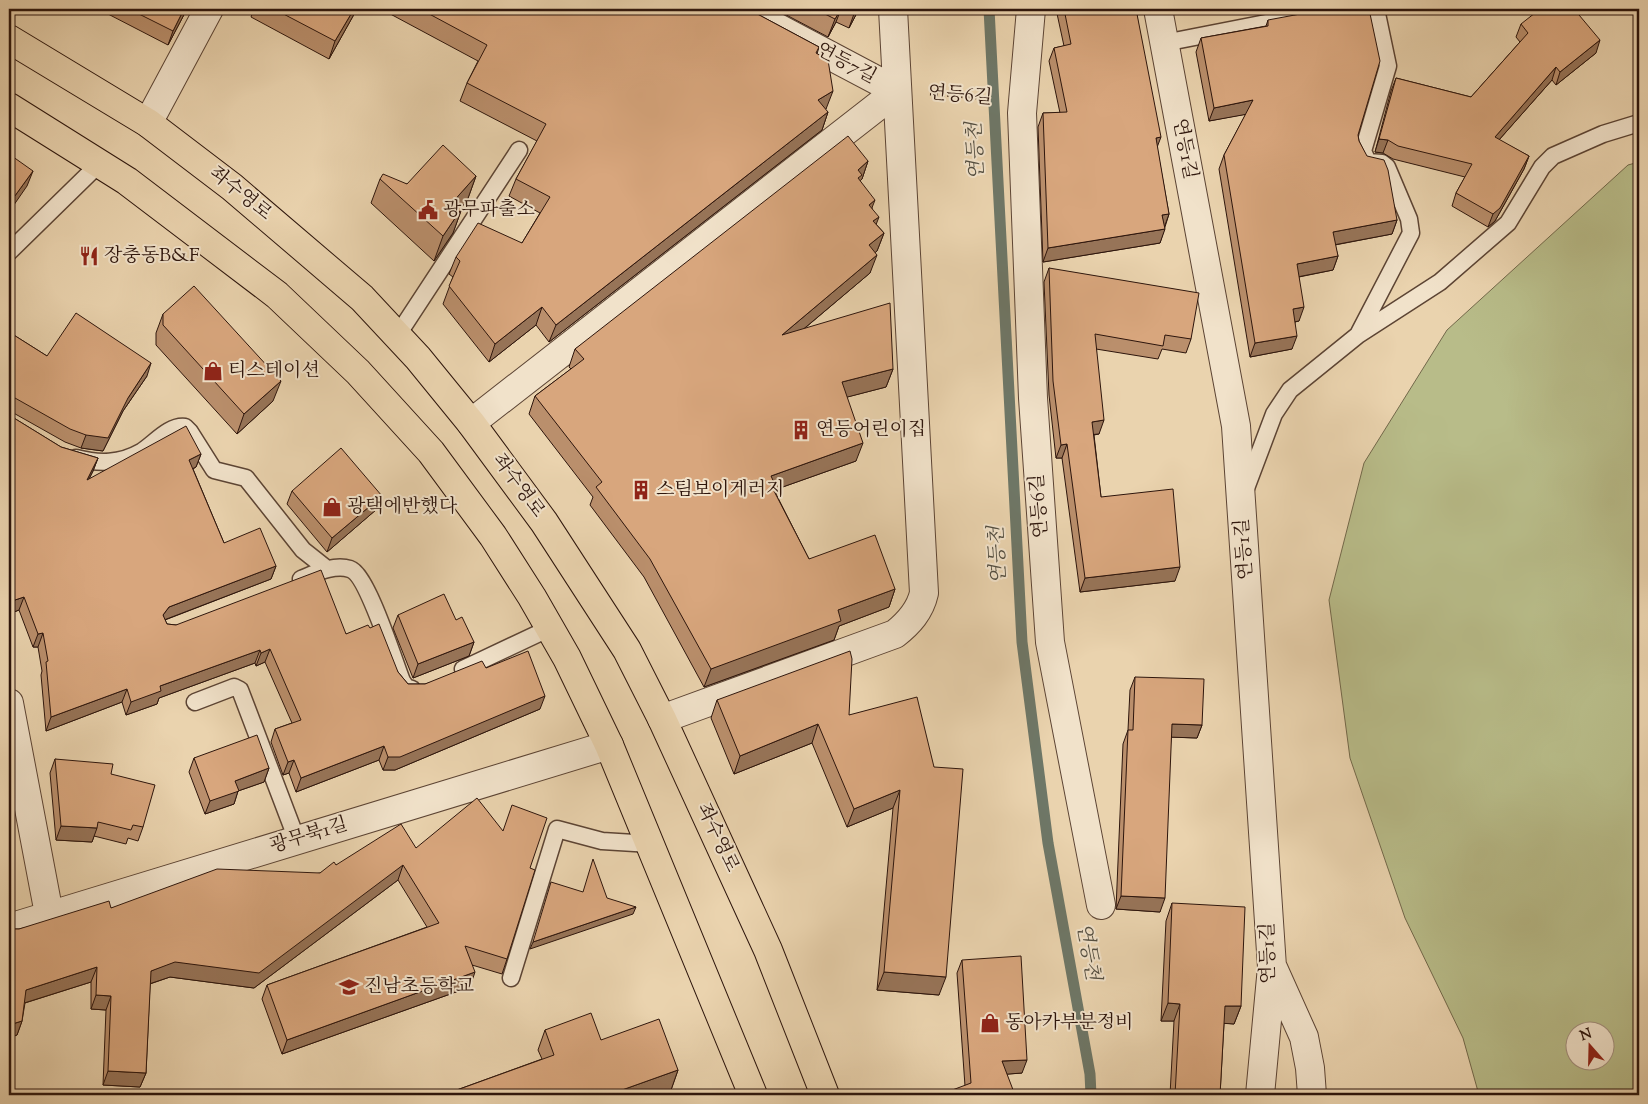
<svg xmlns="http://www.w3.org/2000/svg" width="1648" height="1104" viewBox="0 0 1648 1104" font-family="'Sorts Mill Goudy','Noto Serif KR',serif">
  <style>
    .green { fill: #b8bc89; stroke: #72684a; fill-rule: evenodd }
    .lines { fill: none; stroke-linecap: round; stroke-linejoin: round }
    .stream { stroke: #6e7767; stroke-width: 11 }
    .lane-casing { stroke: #5c4434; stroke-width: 19 }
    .street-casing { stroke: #5c4434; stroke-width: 30 }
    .primary-casing { stroke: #2d150c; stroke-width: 30 }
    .path { stroke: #2d150c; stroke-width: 3; stroke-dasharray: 1 2.5; stroke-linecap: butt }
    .lane { stroke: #f1e2ca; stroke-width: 16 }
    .street { stroke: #f1e2ca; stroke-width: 28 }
    .primary { stroke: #ead3ae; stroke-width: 28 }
    .wall { fill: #ba8f6c; stroke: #2d150c }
    .shaded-wall { fill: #977458; stroke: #2d150c }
    .building { fill: #d8a67d; stroke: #2d150c }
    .labels { text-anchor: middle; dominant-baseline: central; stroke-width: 4; stroke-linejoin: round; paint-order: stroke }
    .street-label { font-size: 19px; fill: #2d150c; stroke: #f1e2ca }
    .poi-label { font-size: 19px; fill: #2d150c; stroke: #f1e2ca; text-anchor: start }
    .water-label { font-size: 20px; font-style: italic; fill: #534e41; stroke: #f1e2ca }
  </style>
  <rect width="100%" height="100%" fill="#ead3ae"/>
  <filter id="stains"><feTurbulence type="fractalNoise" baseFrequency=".004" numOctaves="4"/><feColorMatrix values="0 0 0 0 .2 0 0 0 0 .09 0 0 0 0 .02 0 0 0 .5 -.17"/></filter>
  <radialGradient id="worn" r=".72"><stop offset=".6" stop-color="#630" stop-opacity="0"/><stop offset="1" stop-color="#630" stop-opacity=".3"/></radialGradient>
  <path class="green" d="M1639,162V1095H1479L1463,1038L1405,918L1350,758L1329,600L1364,463L1447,330L1628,165ZM1576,1032H1606V1062H1576Z"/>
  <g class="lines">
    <path class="stream" d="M989,9L1022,642L1048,843L1090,1074L1091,1095"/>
    <defs>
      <path id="lane" d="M1305,9L1306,15
        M1164,43L1287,19
        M9,252L100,163
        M1359,333L1411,233L1409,219L1387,167L1382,163L1368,162L1363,151L1388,66L1376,9
        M397,336L519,150
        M76,458C99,464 120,464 141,452C154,444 169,425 185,427L190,432L214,470L246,478L303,550L327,569
        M1245,491L1274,414L1290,390L1358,335L1440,282L1508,223L1542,167L1553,156L1603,134L1639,123
        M301,579C316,573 334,564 350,569C367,574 394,661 402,681L406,687L412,689
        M463,669L550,628
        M195,702L234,687L240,690L297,840
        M511,978L557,829L602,841L651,844"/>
      <path id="street" d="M742,9L897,91
        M1031,9L1022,113L1033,398L1050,642L1101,905
        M1158,9L1236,426L1272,967L1260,1095
        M148,123L209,9
        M471,423L897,91
        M9,703L49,914
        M662,719L895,634C909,623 920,611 924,593L893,9
        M9,928L609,745
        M1273,968L1304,1037L1310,1068L1312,1095"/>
      <path id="primary" d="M9,39L148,123L232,187L362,298L418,358L471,423L544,522L627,650L662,719L768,950L825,1095
        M9,107L127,181L277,295L358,372L431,452L493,536L532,597L567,658L609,745L753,1095"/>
    </defs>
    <use href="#lane" class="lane-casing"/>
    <use href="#street" class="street-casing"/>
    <use href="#primary" class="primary-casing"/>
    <path class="path" d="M930,94L991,99"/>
    <use href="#lane" class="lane"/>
    <use href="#street" class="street"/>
    <use href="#primary" class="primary"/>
  </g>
  <path class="wall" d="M109,9H187L168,45L108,14Z
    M254,9H357L329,59L251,17Z
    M381,9H748L819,47L817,54L826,109H825L828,112L822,130L549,342L536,325L489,362L443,304L453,277L449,274L456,257L522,243L540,213L509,196L516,179L537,141L460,101L467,83L478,61Z
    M775,9H859L849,28L836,22L828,37Z
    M1056,9H1136L1157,148L1169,214L1160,243L1043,262L1038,127L1043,113H1060L1049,61L1054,48L1064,46Z
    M1268,20L1358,135L1359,141L1397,220L1392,234L1335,245L1338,256L1333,270L1299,277V321L1295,322L1292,349L1250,357L1219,169L1224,155L1246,114L1209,121L1196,52L1201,38L1266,26Z
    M1521,24L1596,53L1556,85L1552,80L1499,140L1529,156L1524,169L1495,221L1488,227L1452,206L1456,193L1465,177L1393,159L1383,153L1375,152L1391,91L1396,78L1471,97L1520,42L1516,37Z
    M868,161L862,179L860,181L872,208L876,224L884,233L877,251L875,253L870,273L805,328L893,369L886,387L847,397L856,461L777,489L776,494L809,559L895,589L889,607L839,626L834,640L704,687L644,577L590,505L593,497L529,414L535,396L571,369L569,367L575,349Z
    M476,176L467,201L461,208H462L453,233L434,261L371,203L380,179L407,184Z
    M1049,268L1191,339L1186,353L1162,349L1158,359L1096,349L1099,434L1094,435L1101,497L1175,581L1080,592L1062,458H1056L1049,395L1044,282Z
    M163,314L273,401L237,434L156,345V333Z
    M9,332L47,356L147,376L123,411L103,451L81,448L65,442L10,411Z
    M9,415L61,447L98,458L93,471L89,479L201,454L196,467L193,469L224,543L276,566L271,579L165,620L167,624L176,625L346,634L370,628L398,672L408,684H425L486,668L540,709L395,770H383L379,760L296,792L289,773L283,775L271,742L275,729L292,723L265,662L256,666L255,663L159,698L157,704L126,715L122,702L46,731L41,675L42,671L38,647H33L19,610L9,614Z
    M292,491L382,496L377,509L327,552L287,504Z
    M398,615L474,642L469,656L413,678L393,628Z
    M1135,677L1202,725L1197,738L1171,737L1160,912L1116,909L1123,744L1128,730L1130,690Z
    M717,700L849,715L934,767L939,995L877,990L893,808L847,827L812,743L734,774L711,718Z
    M194,758L269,768L264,782L238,791L234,804L205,814L189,772Z
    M55,759L111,774L143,827L138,841L128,838L126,844L94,836L92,842L56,840L50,773Z
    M416,848L530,868L507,959L502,974L472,965L470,987L282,1054L262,999L267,985L427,927L398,880L254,988L170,977L150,984L146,1073L140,1087L103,1085L106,1010L91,1009V982L25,1003L22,1021L17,1035L9,1038V929H19L111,908L320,873L336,865Z
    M1172,903L1241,1006L1234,1024L1224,1023L1220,1095H1170L1174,1021H1161L1166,921Z
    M962,960L1022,1073L1007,1074L965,1086L957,973Z
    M545,1030L601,1040L678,1070L671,1090L655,1095H443L542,1059L538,1050Z"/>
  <path class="shaded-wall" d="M184,9H187L168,45L173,31Z
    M354,9H357L329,59L335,41Z
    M841,9L836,22L828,37L835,19Z
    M856,9H859L849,28L855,11Z
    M1270,9H1287L1268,12Z
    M1600,40L1596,53L1556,85L1560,72Z
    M1556,67L1552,80L1490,150L1495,137Z
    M833,91L826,109L812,118L818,100Z
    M1253,100L1248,114L1209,121L1214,108Z
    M828,112L822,130L549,342L556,325Z
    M1161,137L1156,150V138Z
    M1379,139L1388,140L1383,153L1375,152Z
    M1529,156L1524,169L1495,221L1488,227L1493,214Z
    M868,161L862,179L860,181L856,193L858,170Z
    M33,171L27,186L9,212V204Z
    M476,176L467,201L442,228L451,204Z
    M875,200L868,218L869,205Z
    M462,208L453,233L434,261L443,236Z
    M1169,214L1164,228L1162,215Z
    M879,217L872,235L873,221Z
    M1397,220L1392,234L1328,246L1333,232Z
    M1165,229L1160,243L1043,262L1048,248Z
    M884,233L877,251L862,263L869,245Z
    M877,255L870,273L775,353L782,335Z
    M1338,256L1333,270L1292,278L1297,264Z
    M542,307L536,325L489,362L495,344Z
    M1304,307L1299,321L1288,323L1293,309Z
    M1297,336L1292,349L1250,357L1255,343Z
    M151,363L147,376L123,411L103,451L81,448L86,435L128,398Z
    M893,369L886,387L836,400L842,382Z
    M281,381L273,401L237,434L244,414Z
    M15,398L10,411L9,412V401Z
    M1104,420L1099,434L1087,435L1092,422Z
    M863,443L856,461L777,489L771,507V476Z
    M1067,444L1062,458H1056L1061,445Z
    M201,454L196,467L184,473L189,460Z
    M98,458L93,471L82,493L87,480Z
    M382,496L377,509L327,552L332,538Z
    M276,566L271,579L164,620L163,615L169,607Z
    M1180,567L1175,581L1080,592L1085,578Z
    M895,589L889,607L839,626L834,640L704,687L711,669L838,610Z
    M24,597L19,610L9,614V611L12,601Z
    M43,633L38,647H33L38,634Z
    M474,642L469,656L413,678L418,664Z
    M270,649L265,662L256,666L261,653Z
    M260,650L255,663L159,698L157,704L126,715L131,702L160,686Z
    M127,689L122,702L46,731L51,717Z
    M545,696L540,709L395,770H383L388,757Z
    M818,724L812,743L734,774L740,756Z
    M1172,724L1202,725L1197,738L1167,737Z
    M384,746L379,760L296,792L301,778Z
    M294,760L289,773L283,775L288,762Z
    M269,768L264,782L238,791L234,804L205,814L210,801L235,781Z
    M900,790L893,808L847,827L854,809Z
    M61,826L97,828L92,842L56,840Z
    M403,865L398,880L254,988L170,977L146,985L151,971Z
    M1121,896L1165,898L1160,912L1116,909Z
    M636,907L633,914L530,949L533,942Z
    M97,967L91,982L21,1004L26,990Z
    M475,972L470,987L282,1054L287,1040Z
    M884,972L946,977L939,995L877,990Z
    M96,995L111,996L106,1010L91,1009Z
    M1168,1003L1180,1004L1174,1021H1161Z
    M1225,1006H1241L1234,1024L1219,1023Z
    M22,1021L17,1035L9,1038V1025Z
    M1027,1060L1022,1073L997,1075L1002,1061Z
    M678,1070L671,1090L655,1095H608Z
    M108,1071L146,1073L140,1087L103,1085Z"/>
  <path class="building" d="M129,9H184L173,31Z
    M274,9H354L335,41Z
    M420,9H748L819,47L816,53L828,60L833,91L818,100L828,112L556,325L542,307L495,344L449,286L460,261L456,257L478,223L522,243L550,197L516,179L546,124L467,83L487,45Z
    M815,9H841L835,19Z
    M1064,9H1136L1161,137L1156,138L1169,214L1162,215L1165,229L1048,248L1043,113L1067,112L1054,48L1071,44Z
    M1327,9H1369L1380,61L1358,135L1359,141L1367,156L1384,160L1388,170L1397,220L1333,232L1338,256L1297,264L1304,307L1293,309L1297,336L1255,343L1224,155L1253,100L1214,108L1201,38L1268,26V20Z
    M1540,9H1574L1600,40L1560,72L1556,67L1495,137L1529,156L1500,208L1493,214L1456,193L1472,164L1398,146L1388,140L1379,139L1396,78L1471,97L1528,33L1521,24Z
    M848,136L868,161L858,170L862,175L858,178L875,200L869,205L879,217L873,221L884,233L869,245L877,255L782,335L890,303L893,369L842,382L863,443L771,476L777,489L774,491L809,559L875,535L895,589L838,610L841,621L711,669L650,559L596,487L602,482L535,396L584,359L575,349Z
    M443,145L476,176L451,204L462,208L443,236L380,179L383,174L407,184Z
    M9,154L33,171L9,204Z
    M1049,268L1199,293L1191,339L1165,335L1163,346L1095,334L1104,420L1092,422L1101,497L1173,489L1180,567L1085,578L1067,444L1061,445L1053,381Z
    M194,286L281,381L244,414L163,325V314Z
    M76,313L151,363L128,398L108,438L86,435L70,429L15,398L9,401V332L47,356Z
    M9,415L61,447L98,458L87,480L186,426L201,454L189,460L224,543L260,528L276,566L169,607L163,615L167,624L176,625L321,570L346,634L368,625L370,628L379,624L398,672L408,684H425L482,661L486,668L528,651L545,696L400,757H388L384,746L301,778L294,760L288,762L275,729L301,720L270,649L261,653L260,650L160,686L161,691L131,702L127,689L51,717L46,662L48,661L43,633L38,634L24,597L12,601L9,592Z
    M341,448L382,496L332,538L292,491Z
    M444,594L456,620L462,617L474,642L418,664L398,615Z
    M850,651L852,659L849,715L917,697L934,767L963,769L946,977L884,972L900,790L854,809L818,724L740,756L717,700Z
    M1135,677L1204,679L1202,725L1172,724L1165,898L1121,896L1128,730H1133Z
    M257,735L269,768L235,781L239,791L210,801L194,758Z
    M55,759L113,764L111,774L155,785L143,827L133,825L131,830L98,822L97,828L61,826Z
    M477,798L503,831L512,805L547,818L530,868L535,870L507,959L465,946L475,972L287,1040L267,985L439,923L403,865L259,973L175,962L151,971L146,1073L108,1071L111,996L96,995L97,967L26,990L22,1021L9,1025V929H19L109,901L111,908L217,869L320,873L334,862L336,865L401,824L416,848Z
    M593,859L607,898L636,907L533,942L551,882L583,892Z
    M1172,903L1245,907L1241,1006H1225L1220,1095H1175L1180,1004L1168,1003Z
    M1021,956L1027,1060L1002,1061L1015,1095H939L971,1083L962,960Z
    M591,1013L601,1040L659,1019L678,1070L608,1095H443L554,1055L545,1030Z"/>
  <defs>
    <symbol id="civic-bare" viewBox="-9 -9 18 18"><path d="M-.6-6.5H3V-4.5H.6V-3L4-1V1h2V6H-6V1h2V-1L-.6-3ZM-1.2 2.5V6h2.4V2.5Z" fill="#8f2418" stroke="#f1e2ca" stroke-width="2.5" paint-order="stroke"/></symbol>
    <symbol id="restaurant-bare" viewBox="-9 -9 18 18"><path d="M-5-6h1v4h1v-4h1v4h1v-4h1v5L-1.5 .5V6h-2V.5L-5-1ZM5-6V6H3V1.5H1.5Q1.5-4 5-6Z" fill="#8f2418" stroke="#f1e2ca" stroke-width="2.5" paint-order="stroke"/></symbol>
    <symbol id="shop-bare" viewBox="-9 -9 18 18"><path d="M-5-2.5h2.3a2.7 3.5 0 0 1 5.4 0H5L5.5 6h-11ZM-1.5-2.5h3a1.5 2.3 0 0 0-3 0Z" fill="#8f2418" stroke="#f1e2ca" stroke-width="2.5" paint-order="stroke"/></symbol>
    <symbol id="building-bare" viewBox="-9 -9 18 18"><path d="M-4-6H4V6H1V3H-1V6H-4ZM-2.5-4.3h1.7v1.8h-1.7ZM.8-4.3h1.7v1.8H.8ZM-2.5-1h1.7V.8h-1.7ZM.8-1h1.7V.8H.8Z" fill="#8f2418" stroke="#f1e2ca" stroke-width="2.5" paint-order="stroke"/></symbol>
    <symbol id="school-bare" viewBox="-9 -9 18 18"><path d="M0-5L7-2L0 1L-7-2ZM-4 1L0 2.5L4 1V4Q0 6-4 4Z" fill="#8f2418" stroke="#f1e2ca" stroke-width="2.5" paint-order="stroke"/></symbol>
  </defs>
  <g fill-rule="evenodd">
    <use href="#civic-bare" x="414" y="196" width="28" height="28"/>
    <use href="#restaurant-bare" x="75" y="242" width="28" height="28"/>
    <use href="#shop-bare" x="199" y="357" width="28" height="28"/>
    <use href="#building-bare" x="787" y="416" width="28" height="28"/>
    <use href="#building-bare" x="627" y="476" width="28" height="28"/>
    <use href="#shop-bare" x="318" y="493" width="28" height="28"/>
    <use href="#school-bare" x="335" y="973" width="28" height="28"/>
    <use href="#shop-bare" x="976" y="1009" width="28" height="28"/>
  </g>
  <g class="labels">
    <g class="street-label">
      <text transform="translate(846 64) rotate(28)">연등7길</text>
      <text transform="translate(960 96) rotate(5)">연등6길</text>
      <text transform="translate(1184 149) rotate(79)">연등1길</text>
      <text transform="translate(240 194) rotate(39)">좌수영로</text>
      <text transform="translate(518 486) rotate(54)">좌수영로</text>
      <text transform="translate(1040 506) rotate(-94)">연등6길</text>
      <text transform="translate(1245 549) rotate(-94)">연등1길</text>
      <text transform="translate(309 836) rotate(-17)">광무북1길</text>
      <text transform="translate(717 838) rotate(65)">좌수영로</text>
      <text transform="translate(1269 953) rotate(-91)">연등1길</text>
    </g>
    <g class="poi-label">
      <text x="443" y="210">광무파출소</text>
      <text x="104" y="256">장충동B&amp;F</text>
      <text x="228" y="371">티스테이션</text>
      <text x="816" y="430">연등어린이집</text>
      <text x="656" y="490">스팀보이게러지</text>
      <text x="347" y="507">광택에반했다</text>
      <text x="364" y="987">진남초등학교</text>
      <text x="1005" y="1023">동아카부분정비</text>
    </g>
    <g class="water-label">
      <text transform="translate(977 151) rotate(-93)">연등천</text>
      <text transform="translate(999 555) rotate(-93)">연등천</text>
      <text transform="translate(1087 952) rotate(80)">연등천</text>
    </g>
  </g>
  <rect width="1648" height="1104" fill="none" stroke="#ead3ae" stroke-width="30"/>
  <rect x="10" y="10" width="1628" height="1084" fill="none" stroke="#2d150c" stroke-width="2.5"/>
  <rect x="15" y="15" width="1618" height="1074" fill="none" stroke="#2d150c"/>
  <g transform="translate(1590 1046) rotate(340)"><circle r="24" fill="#f1e2ca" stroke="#a3907e"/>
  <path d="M0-4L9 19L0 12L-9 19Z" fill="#8f2418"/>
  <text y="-8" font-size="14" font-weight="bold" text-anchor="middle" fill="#2d150c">N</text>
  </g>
  <rect width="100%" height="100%" filter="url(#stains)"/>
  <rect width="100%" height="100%" fill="url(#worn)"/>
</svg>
